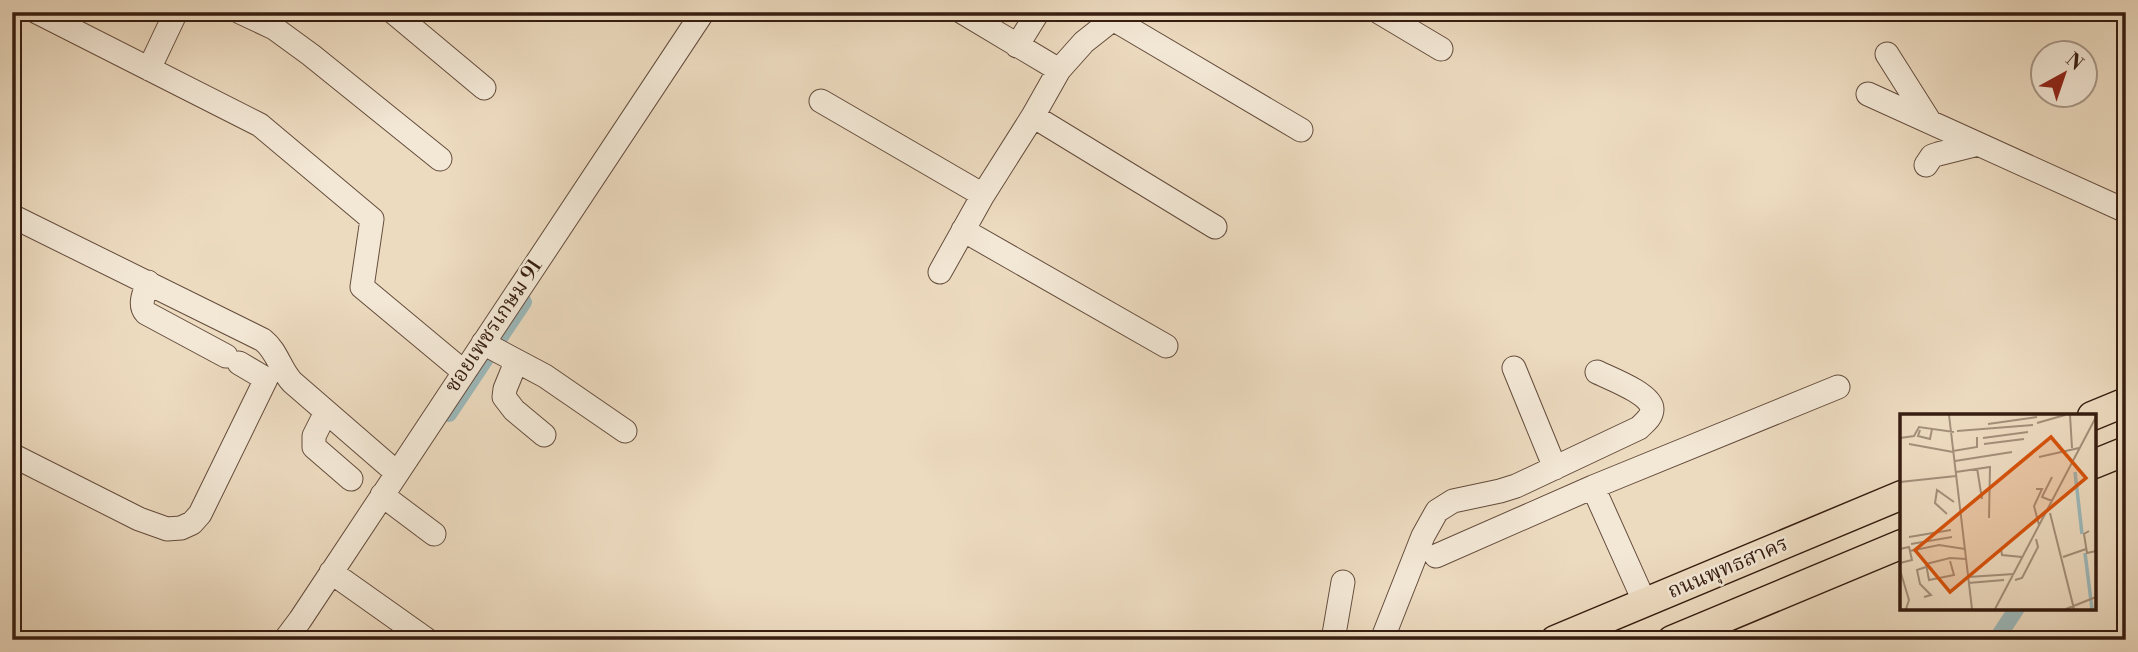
<svg xmlns="http://www.w3.org/2000/svg" width="2138" height="652" viewBox="0 0 2138 652" font-family="'Libre Bodoni','Noto Serif Thai',serif">
  <style>
    .lines { fill: none; stroke-linecap: round; stroke-linejoin: round }
    .canal { stroke: #9cb9bb; stroke-width: 16 }
    .minor-casing { stroke: #644c3c; stroke-width: 25 }
    .major-casing { stroke: #361d10; stroke-width: 31 }
    .minor { stroke: #f3e8d6; stroke-width: 23 }
    .major { stroke: #eddbc0; stroke-width: 28 }
    .labels { text-anchor: middle; dominant-baseline: central; stroke-width: 5; stroke-linejoin: round; paint-order: stroke }
    .street-label { font-size: 21px; fill: #361d10; stroke: #f3e8d6 }
    .inset-river { fill: none; stroke: #9cb9bb; stroke-width: 3.5 }
    .inset-road { fill: none; stroke: #a48f7a; stroke-width: 2 }
    .view { fill: #d6530c; fill-opacity: 0.15; stroke: #d6530c; stroke-width: 3.5 }
    .inset-edge { fill: none; stroke: #361d10; stroke-width: 3.5 }
  </style>
  <rect width="100%" height="100%" fill="#eddbc0"/>
  <filter id="stains"><feTurbulence type="fractalNoise" baseFrequency=".00286" numOctaves="4"/><feColorMatrix values="0 0 0 0 .2 0 0 0 0 .09 0 0 0 0 .02 0 0 0 .5 -.17"/></filter>
  <radialGradient id="worn" r=".72"><stop offset=".6" stop-color="#630" stop-opacity="0"/><stop offset="1" stop-color="#630" stop-opacity=".3"/></radialGradient>
  <g class="lines">
    <path class="canal" d="M449,414L524,302
      M1996,640L2017,608"/>
    <defs>
      <path id="minor" d="M37,12L260,125L372,219L362,287L464,372
        M240,12L274,28L311,55L440,159
        M393,12L484,88
        M962,12L1059,70
        M1379,12L1441,49
        M1113,19L1301,130
        M1017,46L1038,12
        M1887,54L1930,122
        M149,69L176,12
        M1868,94L2126,211
        M821,101L983,195
        M1033,116L1215,227
        M1926,165L1932,156L1938,154L1978,144
        M12,216L263,340C277,351 280,369 292,382L397,473
        M963,230L1166,346
        M940,272L983,195L1033,116L1059,70L1084,42L1122,12
        M148,282C145,291 138,305 146,313L226,356
        M483,343L545,376L625,431
        M516,362L505,389L504,397L514,410L544,435
        M1514,368L1555,468
        M326,412L314,436V447L351,479
        M12,455L139,519L167,529L181,528L192,523L200,514L266,379L239,363
        M382,495L434,534
        M1436,556L1593,487
        M331,572L427,640
        M1645,603L1593,487L1838,387
        M285,640L300,620L703,12
        M1333,640L1343,582
        M1382,640L1423,536L1437,511L1453,501L1500,491L1516,486L1639,428C1645,422 1652,417 1652,409C1652,394 1609,378 1597,372"/>
      <path id="major" d="M2092,416L2126,402
        M2094,464L2126,451
        M1555,640L1902,495
        M1672,640L1902,544"/>
    </defs>
    <use href="#minor" class="minor-casing"/>
    <use href="#major" class="major-casing"/>
    <use href="#minor" class="minor"/>
    <use href="#major" class="major"/>
  </g>
  <g class="labels">
    <g class="street-label">
      <text transform="translate(494 326) rotate(-56)">ซอยเพชรเกษม 91</text>
      <text transform="translate(1728 568) rotate(-23)">ถนนพุทธสาคร</text>
    </g>
  </g>
  <g transform="translate(1900 414)">
    <rect width="196" height="196" fill="#eddbc0"/>
    <path class="inset-river" d="M175,58L182,120M185,139L192,195"/>
    <path class="inset-road" d="M49,1L72,195M170,1L172,34M137,9L165,1M88,10L137,3M20,16L18,22L30,25L32,15M57,17L133,11M0,24L14,22L19,13L54,18M83,24L128,18M9,30L53,38M84,30L124,25M53,37L77,33V23M139,43L179,34M55,47L112,38M77,54L82,85M56,58L90,53L89,104M0,68L56,62M136,75H142L134,92L139,111M152,87L142,83L152,63M150,99L174,195M47,100L35,89L37,76L54,88M189,117L184,120L187,139L196,137M9,123L51,116M11,130L52,123M0,135L9,133L12,146L0,149M101,135L102,141L122,143M10,137L39,131L65,135M163,143L186,135M50,147L54,161L29,166L26,150L50,144L66,145M0,156L9,186L6,195M68,163L114,160M115,166L122,164L138,133L136,125M68,169L104,166M24,183L31,181L20,170L17,156L26,153M95,195L196,3M166,195L196,183"/>
    <path class="view" d="M151,23L186,64L50,178L15,136Z"/>
    <rect width="196" height="196" class="inset-edge"/>
  </g>
  <rect width="2138" height="652" fill="none" stroke="#eddbc0" stroke-width="42"/>
  <rect x="14" y="14" width="2110" height="624" fill="none" stroke="#361d10" stroke-width="3.5"/>
  <rect x="21" y="21" width="2096" height="610" fill="none" stroke="#361d10" stroke-width="2"/>
  <g transform="translate(2064 74) rotate(40)"><circle r="33" fill="#f3e8d6" stroke="#a79787" stroke-width="2"/>
  <path d="M0-5L12 26L0 18L-12 26Z" fill="#8f2418"/>
  <text y="-10" font-size="19" font-weight="bold" text-anchor="middle" fill="#361d10">N</text>
  </g>
  <rect width="100%" height="100%" filter="url(#stains)"/>
  <rect width="100%" height="100%" fill="url(#worn)"/>
</svg>
